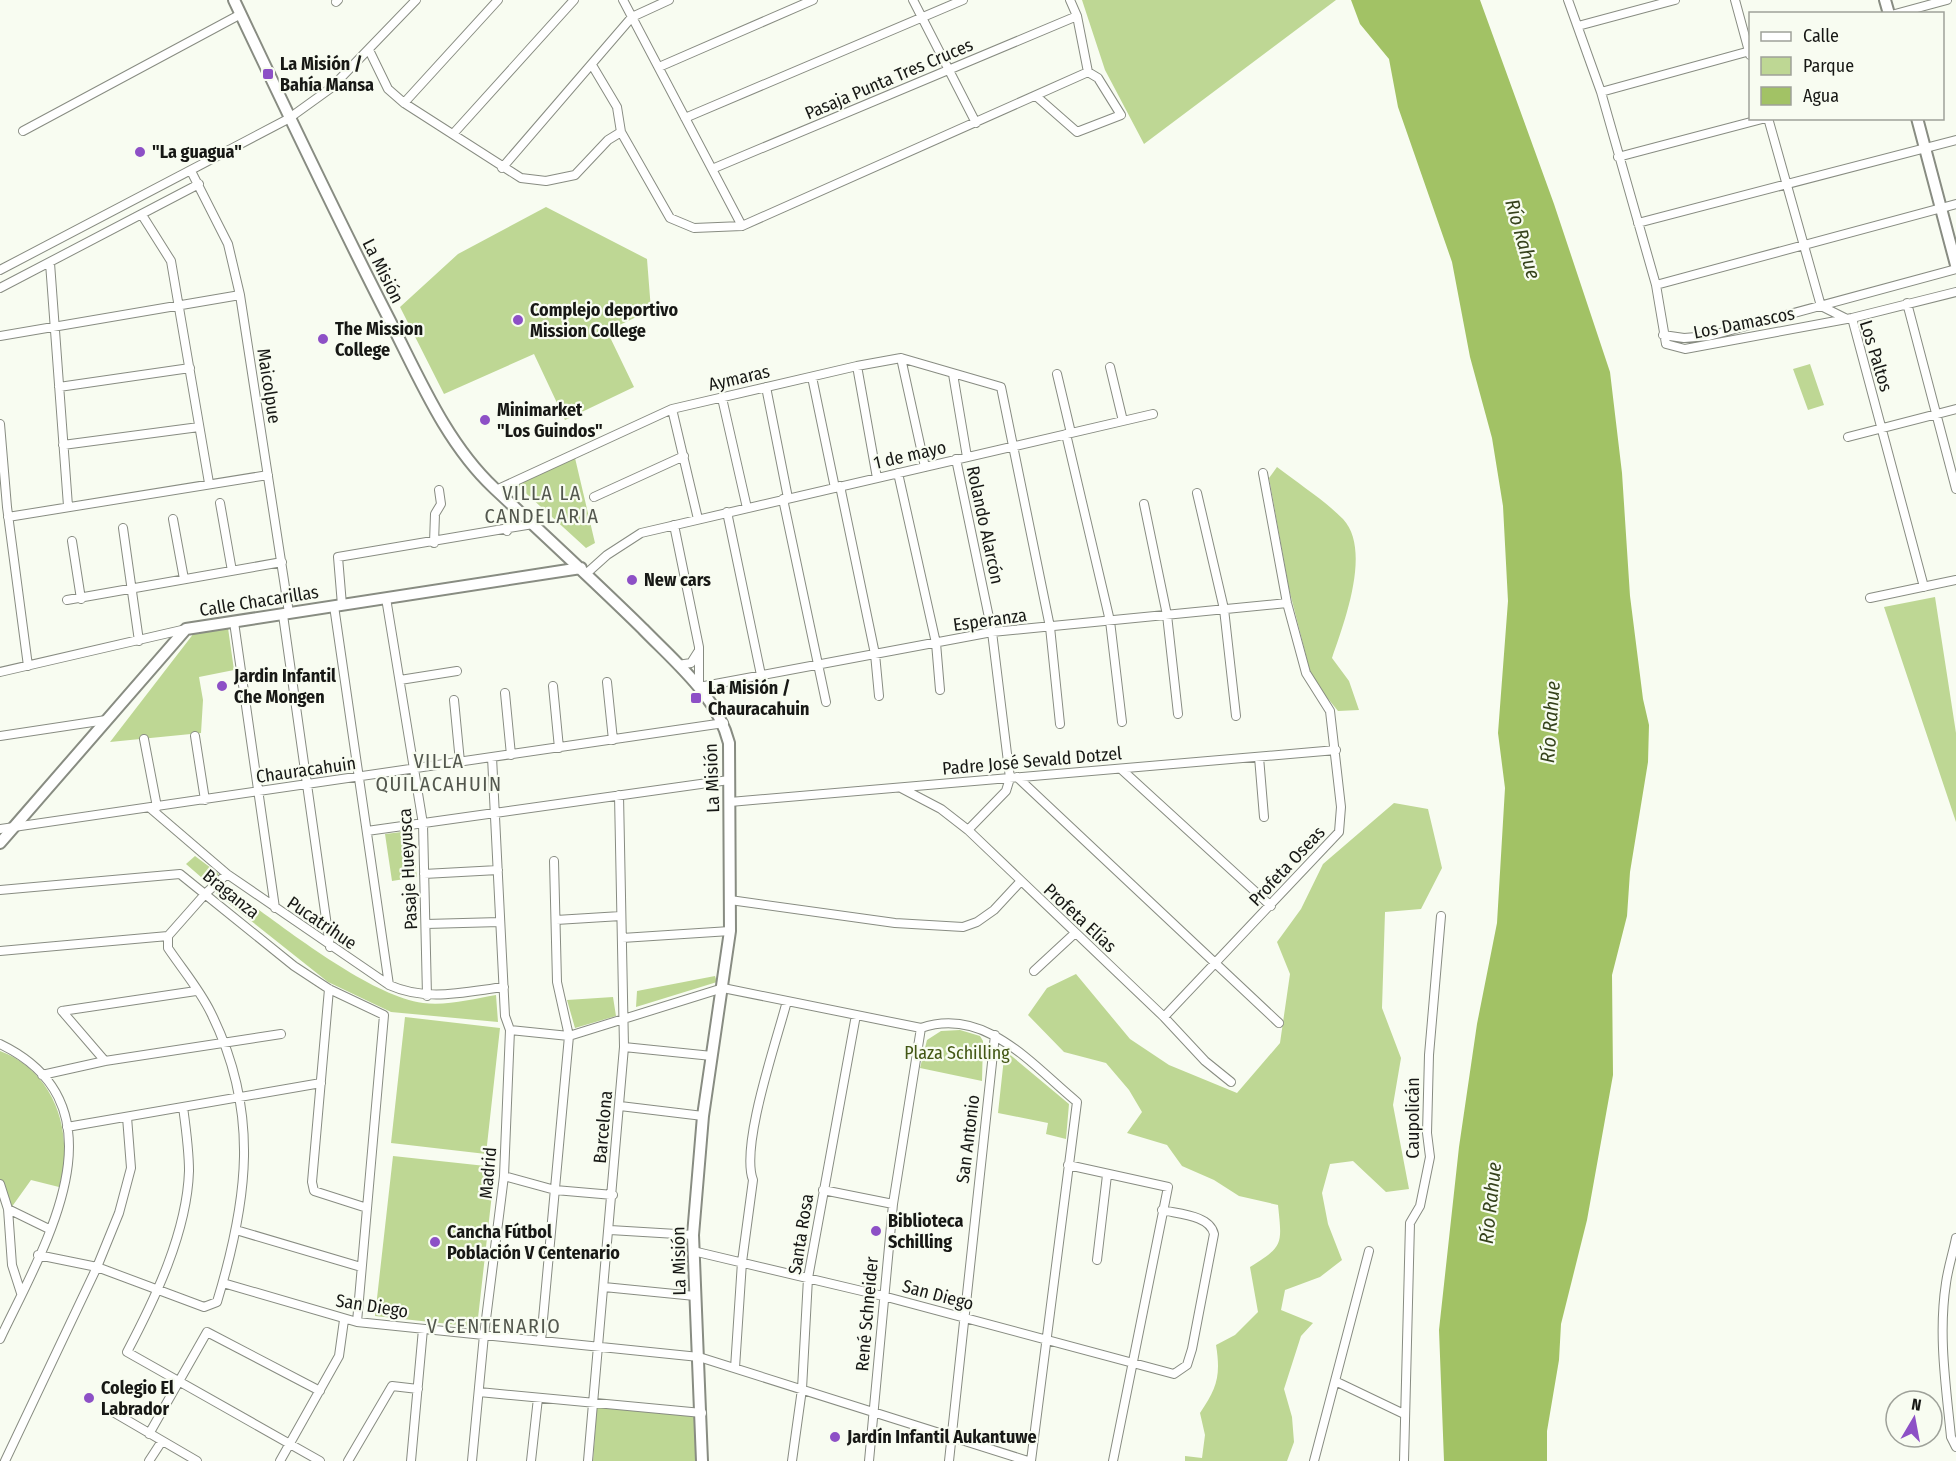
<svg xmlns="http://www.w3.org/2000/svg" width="1956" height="1461" viewBox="0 0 1956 1461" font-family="'Fira Sans Condensed',sans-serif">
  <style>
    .green { fill: #bed794 }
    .water { fill: #a2c265 }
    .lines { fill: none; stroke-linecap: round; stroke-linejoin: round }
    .street-casing { stroke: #888c82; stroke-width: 10 }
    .secondary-casing { stroke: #888c82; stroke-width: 14 }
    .street { stroke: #fff; stroke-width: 8 }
    .secondary { stroke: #fff; stroke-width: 10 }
    .poi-dot { fill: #8d50c6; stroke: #f8fcf1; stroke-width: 2 }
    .labels { text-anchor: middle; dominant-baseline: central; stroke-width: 4.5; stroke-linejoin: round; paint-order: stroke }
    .poi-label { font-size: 18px; font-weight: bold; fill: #171815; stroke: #f8fcf1; text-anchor: start }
    .street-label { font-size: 18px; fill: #171815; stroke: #f8fcf1 }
    .park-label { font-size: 18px; fill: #435714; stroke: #f8fcf1 }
    .water-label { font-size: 20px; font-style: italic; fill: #36431c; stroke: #f8fcf1 }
    .neighbourhood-label { font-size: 20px; letter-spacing: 1.5px; fill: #53574e; stroke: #f8fcf1 }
  </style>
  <rect width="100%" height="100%" fill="#f8fcf1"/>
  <path class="green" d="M1082,0H1336L1144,144L1105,70Z
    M546,207L647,259L651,310L607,331L634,387L565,420L534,354L444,394L400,307L458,254Z
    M1810,364L1824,405L1808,410L1793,369Z
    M575,458L595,543L586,548L517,485Z
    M1277,467C1299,484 1324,500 1343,519C1372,550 1344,623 1332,658L1349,681L1359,710L1338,711L1312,679L1289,589L1269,478Z
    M1935,597L1956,733V822L1884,607Z
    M228,628L234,670L199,677L203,700L201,733L110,742L194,633Z
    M1394,803L1428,809L1442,868L1421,909L1385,912L1382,1008L1401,1058L1393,1105L1409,1189L1386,1192L1353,1161L1330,1164L1322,1193L1328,1224L1342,1260L1320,1277L1285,1290L1281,1310L1313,1323L1301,1336L1284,1389L1292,1417L1294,1442L1287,1461H1185V1456L1202,1458L1205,1435L1200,1413C1217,1388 1221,1376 1216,1345L1235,1335L1258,1312L1250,1267C1284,1246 1282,1244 1278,1205L1239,1196L1214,1180L1182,1166L1167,1145L1127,1133L1142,1112L1129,1090L1106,1063L1064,1052L1028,1015L1047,988L1076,974L1130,1039L1169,1065L1237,1093L1280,1043L1290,974L1277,942L1301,909L1323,864Z
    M410,831L417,877L392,881L385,834Z
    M195,856L219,874L209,884L186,864Z
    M226,886C275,920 366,995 423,1003C447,1006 473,999 496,995L498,1022L391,1012L328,982L216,893Z
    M715,976L717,982L636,1007L637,991Z
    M613,997L616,1016L575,1028L567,1000Z
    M405,1017L500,1028L486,1154L391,1143Z
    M960,1030L980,1036L983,1041L982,1081L920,1068L927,1040L941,1031Z
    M0,1051C55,1071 75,1134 59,1187L31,1180L11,1208L0,1184Z
    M1008,1053L1069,1104L1066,1139L1046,1134L1048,1123L998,1113L1004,1058Z
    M393,1156L495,1167L477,1327L375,1316Z
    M597,1405L698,1415L696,1461H593Z"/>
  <path class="water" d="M1351,0H1480L1554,204L1610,372L1622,473L1630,596L1643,699L1649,725L1648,762L1630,872L1627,916L1612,975L1613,1075L1587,1220L1561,1324L1559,1360L1547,1431V1461H1444L1439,1330L1459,1147L1477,1024L1497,923L1505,788L1498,733L1508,601L1503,506L1492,438L1470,357L1452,262L1398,107L1389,59L1360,24Z"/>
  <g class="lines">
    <defs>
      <path id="street" d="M623,0L742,226
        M913,0L976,123
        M1070,0L1077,16L1088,72
        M1568,0L1601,92L1656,285L1666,344L1685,349L1852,318L1956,292
        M1735,0L1750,55
        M336,2L338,0
        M1895,14L1947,0
        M1578,26L1675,0
        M369,50L388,89L404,103L521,178L546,181L575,175L608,140L621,132
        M592,65L617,107L621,132L670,218L694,228L742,226L1088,72
        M659,67L813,0
        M1601,92L1750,51
        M1036,96L1077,132L1121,115L1098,78L1088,72
        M404,103L498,0
        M685,118L963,0
        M1768,118L1821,306L1845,318
        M23,131L241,14
        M453,134L574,0
        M1618,157L1766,118
        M502,168L632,17L669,0
        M712,169L1077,16
        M191,171L228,244L240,295L289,613
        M142,215L171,261L209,483
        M1638,223L1956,140
        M50,263L68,506
        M0,270L288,119L331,88L416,0
        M1656,285L1956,204
        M0,288L199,184
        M1907,303L1956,489
        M1852,318L1924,587
        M1663,335L1684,338L1709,336L1956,269
        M0,336L240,295
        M901,358L925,467
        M857,366L877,478
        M1110,367L1123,421
        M953,374L967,457
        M1057,374L1071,433
        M812,377L835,488
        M59,387L190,368
        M766,387L788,498
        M722,398L747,508
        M672,409L698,519
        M0,424L7,507L28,666
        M1066,434L1110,621L1122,722
        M1848,437L1956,409
        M63,445L199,427
        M956,459L992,632L1010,778L1006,791L968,830
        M898,473L936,643L940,690
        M840,486L875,654L879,696
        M496,490L672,409L857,366L901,358L1001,387L1050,627L1060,724
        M1197,493L1224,609L1236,716
        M594,497L684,456
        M783,499L826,702
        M220,503L232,571
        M1144,504L1167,615L1178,714
        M727,512L761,675
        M8,517L268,475
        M173,519L184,579
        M674,525L699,647V687L992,632L1287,603
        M123,528L139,641
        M507,531L521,512
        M72,541L81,599
        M434,543L435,514L441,504L439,490
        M587,573L607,555L641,533L1153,414
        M386,598L423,824L427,996
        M1870,598L1956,580
        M67,600L282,562
        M342,605L338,557L533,524
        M334,606L389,985
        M283,615L330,947
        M234,622L275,908
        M678,665L691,663L698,652
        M0,672L186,629
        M400,680L457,671
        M607,682L613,740
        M553,686L559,748
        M505,693L511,755
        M454,700L460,762
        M0,736L106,720
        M195,736L205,800
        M144,739L157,807
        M492,757L505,1016L510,1030L569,1036L723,988L921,1028C985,1006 1032,1065 1077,1102L1031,1461
        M1259,757L1264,817
        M1121,769L1271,906
        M1017,777L1279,1023
        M901,788L941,809L968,830L1164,1017L1205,1061L1231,1082
        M730,802L1336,750
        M150,808L227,874L389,985C427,1002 464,992 504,987
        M0,829L724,723
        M367,831L729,780
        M424,874L498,870
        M0,890L180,874L294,966L329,989L384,1015L357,1322
        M730,900L895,923L963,927L977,922L994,910L1020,882
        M556,920L621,916
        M426,924L500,922
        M622,938L730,931
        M0,951L168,936
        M1034,971L1074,934
        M329,989L312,1182L314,1191L367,1208
        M62,1011L196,991
        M62,1011L105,1061
        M1164,1017L1339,832L1341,807L1330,711L1306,673L1287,603L1263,473
        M0,1044C131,1107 43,1248 0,1339
        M624,1047L712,1056
        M42,1075L105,1061L281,1034
        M620,1106L703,1116
        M183,1107C186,1129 189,1150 189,1171C187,1232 155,1299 127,1352L320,1461
        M67,1127L321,1083
        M1068,1165L1168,1187L1113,1461
        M504,1176L555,1190L613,1195
        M0,1184L8,1209L12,1265L21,1293
        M823,1190L893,1204
        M8,1209L49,1229
        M236,1230L361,1267
        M610,1230L693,1235
        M1956,1238C1953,1253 1948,1268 1946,1283C1938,1335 1946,1386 1951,1437L1956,1447
        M693,1251L883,1296L1174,1374L1187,1365L1192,1349L1214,1234C1210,1215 1178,1214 1162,1210
        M38,1255L97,1267L204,1307L217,1302C248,1200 260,1112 211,1013C200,990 182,969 168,948V936L206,893L227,874
        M1097,1260L1107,1175
        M223,1283L357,1322L699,1357L1028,1461
        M604,1287L695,1296
        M541,1341L569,1036L557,982L554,861
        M735,1368L742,1262L753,1180C740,1146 777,1040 787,1001
        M1335,1381L1404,1414
        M479,1392L702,1413
        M113,1412L197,1461
        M149,1434L207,1332L320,1391
        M5,1461L97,1267L119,1213L131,1168L127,1117
        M149,1461L162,1441
        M280,1461L339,1356L344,1320
        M348,1461L392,1386L418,1389
        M411,1461L423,1329
        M472,1461L484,1335L504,1176L510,1030
        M531,1461L538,1398
        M588,1461L624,1047L619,795
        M792,1461L802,1389L808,1278L856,1015
        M869,1461L893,1204L921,1028
        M949,1461L995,1035
        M1314,1461L1369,1251
        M1404,1461L1410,1223L1420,1206L1430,1157L1427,1133L1429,1055L1441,916"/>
      <path id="secondary" d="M234,0C284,106 334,211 387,315C418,375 445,442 494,488C544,535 594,581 643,629C676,663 717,696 729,743L730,931L703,1116L693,1235L702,1461
        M1885,0L1889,14
        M1917,118L1956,265
        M0,843L186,629L581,568"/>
    </defs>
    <use href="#street" class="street-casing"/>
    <use href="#secondary" class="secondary-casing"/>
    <use href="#street" class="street"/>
    <use href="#secondary" class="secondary"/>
  </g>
  <g class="poi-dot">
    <rect x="262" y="68" width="12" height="12" rx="3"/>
    <circle cx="140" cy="152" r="6"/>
    <circle cx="518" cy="320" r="6"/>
    <circle cx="323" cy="339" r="6"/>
    <circle cx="485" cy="420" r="6"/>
    <circle cx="632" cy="580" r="6"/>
    <circle cx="222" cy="686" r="6"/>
    <rect x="690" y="692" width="12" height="12" rx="3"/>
    <circle cx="876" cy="1231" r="6"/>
    <circle cx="435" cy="1242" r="6"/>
    <circle cx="89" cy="1398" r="6"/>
    <circle cx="835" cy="1437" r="6"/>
  </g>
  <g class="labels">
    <g class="poi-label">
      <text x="280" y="64">La Misión /<tspan x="280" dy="21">Bahía Mansa</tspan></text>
      <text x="152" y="152">"La guagua"</text>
      <text x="530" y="310">Complejo deportivo<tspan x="530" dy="21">Mission College</tspan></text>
      <text x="335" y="329">The Mission<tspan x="335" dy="21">College</tspan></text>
      <text x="497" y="410">Minimarket<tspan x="497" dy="21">"Los Guindos"</tspan></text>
      <text x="644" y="580">New cars</text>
      <text x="234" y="676">Jardin Infantil<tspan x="234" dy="21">Che Mongen</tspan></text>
      <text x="708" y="688">La Misión /<tspan x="708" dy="21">Chauracahuin</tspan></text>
      <text x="888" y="1221">Biblioteca<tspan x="888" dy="21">Schilling</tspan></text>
      <text x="447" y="1232">Cancha Fútbol<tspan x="447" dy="21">Población V Centenario</tspan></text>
      <text x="101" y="1388">Colegio El<tspan x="101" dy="21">Labrador</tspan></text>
      <text x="847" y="1437">Jardín Infantil Aukantuwe</text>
    </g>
    <g class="street-label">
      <text transform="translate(889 79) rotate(-23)">Pasaja Punta Tres Cruces</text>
      <text transform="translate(383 271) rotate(63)">La Misión</text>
      <text transform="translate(1744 323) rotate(-11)">Los Damascos</text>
      <text transform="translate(1876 356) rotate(73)">Los Paltos</text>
      <text transform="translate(739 378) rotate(-13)">Aymaras</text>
      <text transform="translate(269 386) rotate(81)">Maicolpue</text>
      <text transform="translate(910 455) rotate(-13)">1 de mayo</text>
      <text transform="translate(985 525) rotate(78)">Rolando Alarcón</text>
      <text transform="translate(259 601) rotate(-9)">Calle Chacarillas</text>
      <text transform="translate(990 620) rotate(-8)">Esperanza</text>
      <text transform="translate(1032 761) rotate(-5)">Padre José Sevald Dotzel</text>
      <text transform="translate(306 770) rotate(-8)">Chauracahuin</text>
      <text transform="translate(712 778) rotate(-92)">La Misión</text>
      <text transform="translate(1287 866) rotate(-47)">Profeta Oseas</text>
      <text transform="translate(408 869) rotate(-93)">Pasaje Hueyusca</text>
      <text transform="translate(231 894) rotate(39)">Braganza</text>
      <text transform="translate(1080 918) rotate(43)">Profeta Elías</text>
      <text transform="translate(322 923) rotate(34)">Pucatrihue</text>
      <text transform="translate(1413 1118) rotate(-90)">Caupolicán</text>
      <text transform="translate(603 1127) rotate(-85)">Barcelona</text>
      <text transform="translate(968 1139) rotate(-83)">San Antonio</text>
      <text transform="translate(488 1173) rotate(-85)">Madrid</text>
      <text transform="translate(801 1234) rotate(-81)">Santa Rosa</text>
      <text transform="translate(679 1261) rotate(-91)">La Misión</text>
      <text transform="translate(938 1295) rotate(15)">San Diego</text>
      <text transform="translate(372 1306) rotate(9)">San Diego</text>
      <text transform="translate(867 1314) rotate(-85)">René Schneider</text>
    </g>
    <g class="park-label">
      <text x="957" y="1053">Plaza Schilling</text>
    </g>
    <g class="water-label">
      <text transform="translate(1523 239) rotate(74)">Río Rahue</text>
      <text transform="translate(1550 722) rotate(-86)">Río Rahue</text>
      <text transform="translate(1490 1203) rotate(-84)">Río Rahue</text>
    </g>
    <g class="neighbourhood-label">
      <text x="542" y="493">VILLA LA<tspan x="542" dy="23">CANDELARIA</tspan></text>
      <text x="439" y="761">VILLA<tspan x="439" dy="23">QUILACAHUIN</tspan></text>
      <text x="494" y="1326">V CENTENARIO</text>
    </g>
  </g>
  <rect x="1749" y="12" width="195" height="108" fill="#f8fcf1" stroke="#9ea199" stroke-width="1.5"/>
  <rect x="1761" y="32" width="30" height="9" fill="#ffffff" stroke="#9ea199" stroke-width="1.5"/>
  <text x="1803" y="42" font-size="18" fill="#171815">Calle</text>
  <rect x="1761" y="57" width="30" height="18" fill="#bed794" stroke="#9ea199" stroke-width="1.5"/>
  <text x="1803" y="72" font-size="18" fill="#171815">Parque</text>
  <rect x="1761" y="87" width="30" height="18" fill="#a2c265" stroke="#9ea199" stroke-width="1.5"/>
  <text x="1803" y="102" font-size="18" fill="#171815">Agua</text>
  <g transform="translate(1914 1419) rotate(10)"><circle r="28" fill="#f8fcf1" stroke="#9ea199" stroke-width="1.5"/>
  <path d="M0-4.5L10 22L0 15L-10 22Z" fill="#8d50c6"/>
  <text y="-9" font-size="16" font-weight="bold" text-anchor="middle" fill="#171815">N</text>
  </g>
</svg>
